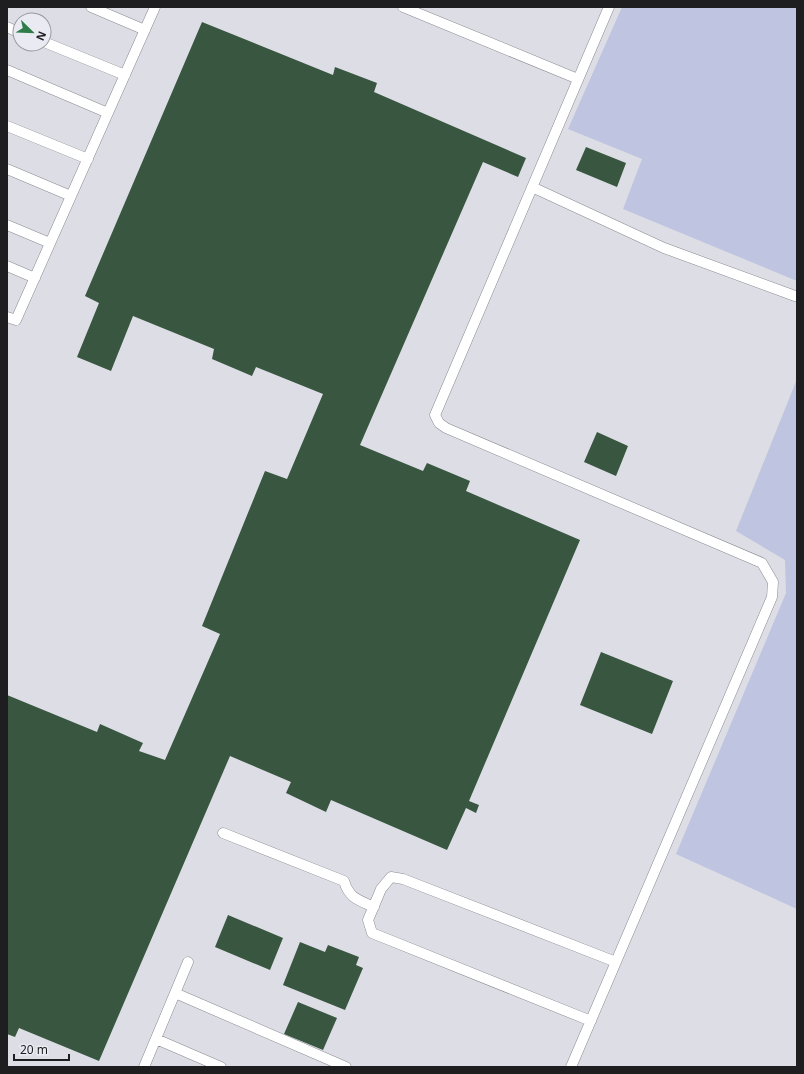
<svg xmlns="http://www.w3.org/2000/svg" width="804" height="1074" viewBox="0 0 804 1074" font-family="'Noto Sans',sans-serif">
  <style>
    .green { fill: #bfc4e1 }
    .building { fill: #385640 }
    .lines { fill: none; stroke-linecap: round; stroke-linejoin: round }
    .lane-casing { stroke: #8a8b92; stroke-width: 11 }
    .lane { stroke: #fff; stroke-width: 10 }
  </style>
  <rect width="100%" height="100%" fill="#dddee5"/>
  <path class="green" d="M622,7H797V281L623,209L642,159L568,129Z
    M797,379V909L676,854L786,593L785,560L736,531Z"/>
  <path class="building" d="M202,22L333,75L335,67L377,83L374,92L526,158L518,177L483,162L360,445L423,471L427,463L470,481L466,491L580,540L469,801L479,805L476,813L466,808L447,850L331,800L326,812L286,793L291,782L230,756L99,1061L19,1028L15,1037L7,1034V695L97,732L100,724L143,743L139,751L165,760L220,634L202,626L265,471L287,479L323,394L256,367L252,376L212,359L214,349L133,316L111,371L77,357L99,303L85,296Z
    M586,147L626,163L617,187L576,170Z
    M597,432L628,446L616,476L584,462Z
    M601,652L673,681L652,734L580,705Z
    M228,915L283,938L270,970L215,947Z
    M300,942L325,952L328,945L359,957L356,965L363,968L345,1010L283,985Z
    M298,1002L337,1018L323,1050L284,1034Z"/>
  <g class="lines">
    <defs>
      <path id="lane" d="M91,7L145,30
        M403,7L578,79
        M7,27L20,33
        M44,42L125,75
        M7,70L108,113
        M7,126L88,159
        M7,169L71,196
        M532,187L664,248L795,296
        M7,225L50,243
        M7,266L35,278
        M7,317L16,320L155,7
        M223,833L344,881C349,898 358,900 374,907
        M175,993L346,1067
        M591,1021L372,933L368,920L381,889L391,877L403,879L616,962
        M156,1039L221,1067
        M144,1067L188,962
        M571,1067L772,597L773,582L762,563L446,428L439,423L435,415L609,7"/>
    </defs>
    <use href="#lane" class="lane-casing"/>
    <use href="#lane" class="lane"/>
  </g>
  <rect width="804" height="1074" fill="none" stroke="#1e1e21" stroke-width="16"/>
  <g transform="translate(32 32) rotate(113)"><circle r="19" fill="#eaebf2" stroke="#98999e"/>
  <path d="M0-3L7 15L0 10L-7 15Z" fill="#2f7c4b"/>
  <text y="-6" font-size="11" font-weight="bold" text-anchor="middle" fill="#1e1e21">N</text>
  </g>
  <path d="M14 1054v6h55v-6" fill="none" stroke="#1e1e21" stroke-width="2"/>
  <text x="20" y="1054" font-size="12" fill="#1e1e21" stroke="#eaebf2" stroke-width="3" paint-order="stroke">20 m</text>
</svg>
